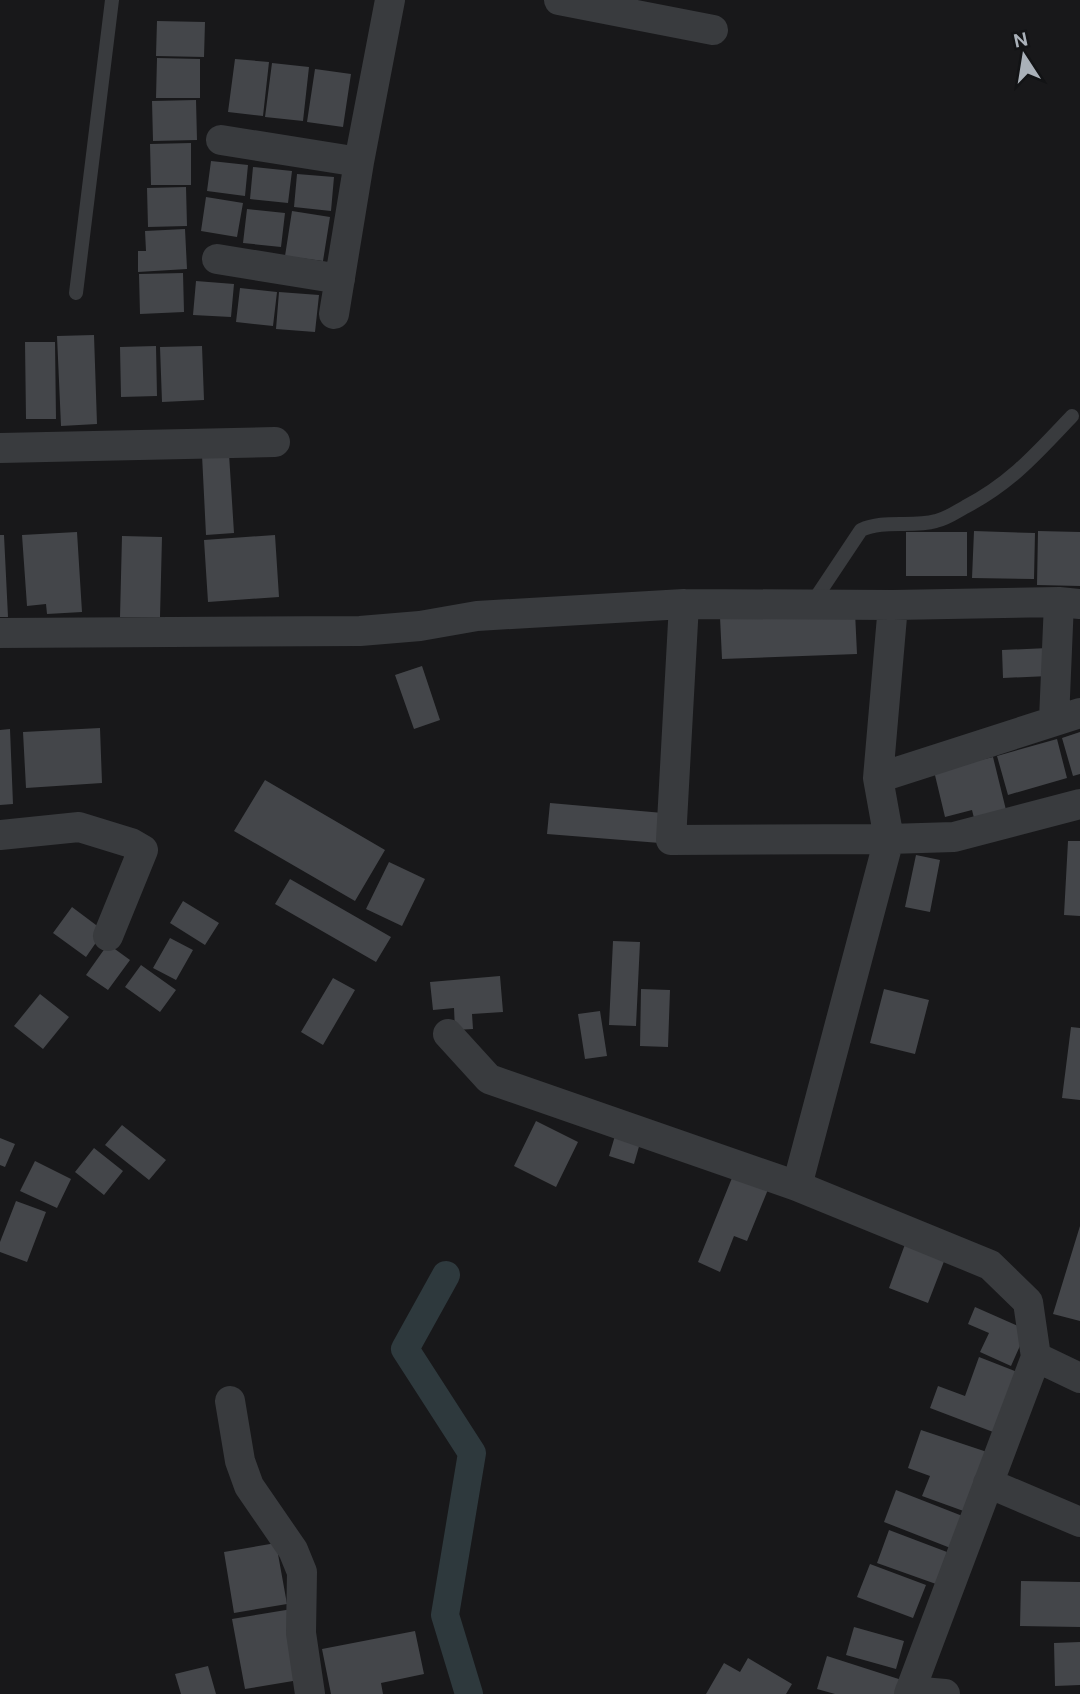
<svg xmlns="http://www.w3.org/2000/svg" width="1080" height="1694" viewBox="0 0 1080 1694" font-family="'DM Sans',sans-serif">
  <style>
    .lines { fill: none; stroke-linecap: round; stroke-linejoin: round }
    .canal { stroke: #2e393d; stroke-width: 28 }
    .building { fill: #44464a }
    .service { stroke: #393b3e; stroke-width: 14 }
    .minor { stroke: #393b3e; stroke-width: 30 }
  </style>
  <rect width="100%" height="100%" fill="#18181a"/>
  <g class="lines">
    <path class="canal" d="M446,1275L405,1349L472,1453L445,1615L469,1694"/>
  </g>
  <path class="building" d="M157,21L205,22L204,57L156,56Z
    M157,58L200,59V98H156Z
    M235,59L269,62L263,116L228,112Z
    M272,63L309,67L303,121L265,117Z
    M315,69L351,74L343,127L307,122Z
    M196,100L197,140L153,141L152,101Z
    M191,143V185H151L150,144Z
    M211,161L248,165L245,196L207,191Z
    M253,167L292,171L288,203L250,199Z
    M297,174L334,177L331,211L294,207Z
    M186,187L187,226L148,227L147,188Z
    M206,197L243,203L237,237L201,231Z
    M247,209L285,213L281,247L243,243Z
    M292,211L330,217L323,261L285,256Z
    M185,229L187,269L138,272V251H146L145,231Z
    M183,273L184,312L140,314L139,274Z
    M196,281L234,284L231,317L193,315Z
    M240,288L277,292L273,326L236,322Z
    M279,292L319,295L315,332L276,329Z
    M94,335L97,424L61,426L57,336Z
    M25,342H55L56,419H26Z
    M156,346L157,396L121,397L120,347Z
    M202,346L204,400L162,402L160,347Z
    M229,454L234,533L206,535L202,455Z
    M974,531L1035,533L1034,579L972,578Z
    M1038,531L1080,532V586L1037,585Z
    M77,532L82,612L47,614L46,604L27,606L22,535Z
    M906,532H967V576H906Z
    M0,535H4L8,617H0Z
    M275,535L279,597L208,602L204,540Z
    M122,536L162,537L160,617H120Z
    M855,612L857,654L722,659L720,617Z
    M1048,648L1049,676L1003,678L1002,650Z
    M422,666L440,720L414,729L395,675Z
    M100,728L102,783L26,788L23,732Z
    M10,729L13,804L0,805V730Z
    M1080,732V774L1073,776L1062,738Z
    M1057,739L1067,778L1008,795L997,756Z
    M993,757L1007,814L975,822L972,810L945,817L934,771Z
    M265,780L385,850L355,901L234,831Z
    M550,803L663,813L660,843L547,834Z
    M1068,841H1080V916L1064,915Z
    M916,855L940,860L930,912L905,907Z
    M389,862L425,879L402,926L366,909Z
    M290,879L391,937L376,962L275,904Z
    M183,901L219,923L205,945L170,923Z
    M72,907L104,931L86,957L53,933Z
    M170,938L193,950L176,980L153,968Z
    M613,941L640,942L636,1026L609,1025Z
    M108,944L130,960L108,990L86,975Z
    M141,965L176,990L160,1012L125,987Z
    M500,976L503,1012L472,1014L473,1029L455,1030L454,1008L433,1010L430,982Z
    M333,978L355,990L323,1045L301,1032Z
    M641,989L670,990L668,1047L640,1046Z
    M884,989L929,1000L915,1054L870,1043Z
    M40,994L69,1017L43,1049L14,1026Z
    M600,1011L607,1056L585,1059L578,1014Z
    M1071,1027L1080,1028V1100L1062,1098Z
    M536,1121L578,1142L556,1187L514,1166Z
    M122,1125L166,1160L149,1180L105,1145Z
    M617,1129L642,1136L634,1164L609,1156Z
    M0,1138L15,1144L5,1167L0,1165Z
    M94,1148L123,1171L104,1195L75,1172Z
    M35,1161L71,1179L57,1208L20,1191Z
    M734,1173L769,1187L747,1241L734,1236L720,1272L698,1262Z
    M16,1201L46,1212L27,1262L0,1252V1242Z
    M1080,1226V1321L1053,1314Z
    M908,1236L948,1251L928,1303L889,1288Z
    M975,1307L1027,1330L1011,1366L980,1352L989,1333L968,1324Z
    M979,1357L1025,1375L1001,1435L930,1408L938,1386L965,1396Z
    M921,1430L990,1453L969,1513L922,1496L930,1476L908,1468Z
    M896,1490L965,1517L953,1549L884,1522Z
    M889,1530L947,1552L936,1584L877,1563Z
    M276,1543L287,1604L234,1613L224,1552Z
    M870,1564L926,1585L913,1618L857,1597Z
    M1021,1581L1080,1582V1627L1020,1626Z
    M292,1609L305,1679L245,1689L232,1619Z
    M854,1627L904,1641L896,1669L846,1655Z
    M415,1631L424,1674L381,1683L383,1694H331L322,1649Z
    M1080,1642V1685L1055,1686L1054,1643Z
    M827,1656L908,1682L904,1694H835L817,1689Z
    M748,1658L792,1684L786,1694H706L724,1663L740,1672Z
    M208,1666L216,1694H181L175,1674Z"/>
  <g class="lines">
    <path class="service" d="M76,293L112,0
      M811,605L861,530C884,519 911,528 936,521C946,519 956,512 965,507C1011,483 1036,454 1072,416"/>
    <path class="minor" d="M559,0L713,30
      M221,140L359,162
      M217,259L340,279
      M334,314L359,162L390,0
      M0,448L275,442
      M684,604L671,840L889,839L954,837L1080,804
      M0,633L360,631L420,626L477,616L684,604L893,605L1059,602L1080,604
      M1054,720L1059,602
      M878,778L1080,713
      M0,835L79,827L131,843L143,850L108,936
      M448,1034L489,1079L797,1186L990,1265L1028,1302L1036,1357L909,1694
      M797,1186L889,839L878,778L893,605
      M1036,1357L1080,1378
      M230,1401L240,1461L249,1486L293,1550L302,1572L301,1633L310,1694
      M988,1483L1080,1522
      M910,1691L945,1694"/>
  </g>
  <g transform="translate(1024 56) rotate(348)" stroke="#121315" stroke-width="5" paint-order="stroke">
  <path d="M0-5L12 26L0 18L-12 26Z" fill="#aab1b9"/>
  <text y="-10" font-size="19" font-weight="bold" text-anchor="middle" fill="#aab1b9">N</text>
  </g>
</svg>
